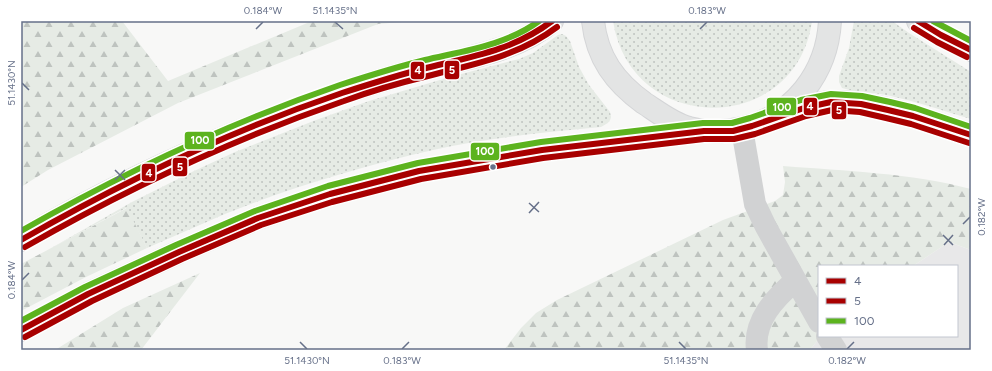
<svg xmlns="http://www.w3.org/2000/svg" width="992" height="371" viewBox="0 0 992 371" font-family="Figtree,sans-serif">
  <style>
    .built { fill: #e8e8e9 }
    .grass { fill: url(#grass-dots) }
    .forest { fill: url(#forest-firs) }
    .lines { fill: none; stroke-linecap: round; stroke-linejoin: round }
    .major-casing { stroke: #d4d5d7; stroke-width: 24 }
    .minor { stroke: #d1d2d3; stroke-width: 22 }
    .major { stroke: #e3e4e4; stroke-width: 22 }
    .bus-1-casing { stroke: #fff; stroke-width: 9 }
    .bus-2-casing { stroke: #fff; stroke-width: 9 }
    .bus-3-casing { stroke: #fff; stroke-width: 9 }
    .bus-1 { stroke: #a80000; stroke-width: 6 }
    .bus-2 { stroke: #a80000; stroke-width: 6 }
    .bus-3 { stroke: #5cb31e; stroke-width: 6 }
    .ticks { fill: none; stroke: #667089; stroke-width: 1.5 }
    .bus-dot { fill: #667089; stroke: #fff; stroke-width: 1.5 }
    .line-badge { stroke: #fff; stroke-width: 1.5 }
    .badge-label { font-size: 11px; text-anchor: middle; font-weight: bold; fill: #fff }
    .neatline { fill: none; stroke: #667089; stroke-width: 1.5 }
    .ticks-label { font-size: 10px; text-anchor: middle; fill: #667089 }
  </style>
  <defs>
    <pattern id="grass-dots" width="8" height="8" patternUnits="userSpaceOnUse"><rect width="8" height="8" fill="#e6ebe5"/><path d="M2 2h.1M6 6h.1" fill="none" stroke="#bec3bf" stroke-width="1.8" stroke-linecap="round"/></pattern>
    <pattern id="forest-firs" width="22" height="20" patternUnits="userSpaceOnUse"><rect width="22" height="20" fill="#e6ebe5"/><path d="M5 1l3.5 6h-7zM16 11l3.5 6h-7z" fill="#bec3bf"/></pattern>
  </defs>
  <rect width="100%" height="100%" fill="#f8f8f7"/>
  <path class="built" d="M949,242L971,250V350H810L821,336H957V266H913Z"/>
  <path class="grass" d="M613,21H812C796,136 631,137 613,21Z
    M854,21H892L909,33L971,72V119C944,111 918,102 891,96C875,92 857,93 842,88L839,82V76L849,48Z
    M562,34L566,36L570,41L579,67L589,85L610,112L611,117C610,123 606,124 601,127C544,132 488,138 433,150C363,166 292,187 225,214C199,225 173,237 147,248L126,208L46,251L132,202L194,171L235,152L316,120L369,101L450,77L519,59L533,53L558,35Z"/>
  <path class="forest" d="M21,21H122L168,81L312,21H413L378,24L178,103L48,170L21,187Z
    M783,166C846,171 910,173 971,189V250L949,242L913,266H819V336H821L810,350H504L521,328L536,313L557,300L723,220L775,201L783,195L785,182Z
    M127,208L147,248L86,277L21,311V264Z
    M200,273L141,350H55L123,308Z"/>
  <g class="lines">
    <defs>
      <path id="major" d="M593,21C597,58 615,82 644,103C658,112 673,124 689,128C707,133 725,132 743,128C794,116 827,73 830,21
        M918,21L941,35L971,50
        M785,115C800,109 815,103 832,102C874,100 931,122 971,135
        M21,240C123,180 230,131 342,93C369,84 397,75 426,68C467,58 519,50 552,21
        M21,330L88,294L179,252L258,218L330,194L419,171L542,150L704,131"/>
    </defs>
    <use href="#major" class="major-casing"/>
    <path class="minor" d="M742,129L755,204L766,227L819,322
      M827,336L836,350
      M757,350C753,321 775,298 795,281"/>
    <use href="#major" class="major"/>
    <defs>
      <path id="bus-1" d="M918,21L941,35L971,50
        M21,240C124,181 230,131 342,93C370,84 398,75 426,68C471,57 514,50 552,21
        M21,330L88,294L179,252L258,218L330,194L419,171L542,150L704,131H733L752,126L804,108L831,102L861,104L888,110L913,116L971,135"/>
      <path id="bus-2" d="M914,28L937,42L967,57
        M25,247C127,189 233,139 344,101C371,91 399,83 428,76C474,64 517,57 557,27
        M25,337L92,301L182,259L261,225L332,202L421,179L543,158L704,139H734L755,134L806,116L832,110L860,112L886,118L911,124L969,143"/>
      <path id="bus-3" d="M933,21L971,41
        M21,231C123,173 229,123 340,85C368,76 396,67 425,60C463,51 507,45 539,21
        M21,321L85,287L176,245L255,211L328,186L418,163L541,142L703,123H732L750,118L801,100L831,94L862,96L890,102L915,108L971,127"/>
    </defs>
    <use href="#bus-1" class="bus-1-casing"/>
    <use href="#bus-2" class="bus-2-casing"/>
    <use href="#bus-3" class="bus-3-casing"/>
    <use href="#bus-1" class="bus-1"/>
    <use href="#bus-2" class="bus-2"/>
    <use href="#bus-3" class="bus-3"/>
  </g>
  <path class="ticks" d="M335,22L343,29M256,29L263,22M700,29L707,22M22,83L29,90M115,170L125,180M115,180L125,170M529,203L539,212M529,213L539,202M963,224L970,217M943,235L953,245M944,245L953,235M22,280L29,273M300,342L307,349M679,342L686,349M402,349L409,342M847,349L854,342"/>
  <circle class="bus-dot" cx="493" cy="167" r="3.5"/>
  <g class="line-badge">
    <rect x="444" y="60" width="16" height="20" rx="4" fill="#a80000"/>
    <rect x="410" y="61" width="15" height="19" rx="4" fill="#a80000"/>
    <rect x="803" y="97" width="15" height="19" rx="4" fill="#a80000"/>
    <rect x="766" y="97" width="31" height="19" rx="4" fill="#5cb31e"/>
    <rect x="831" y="101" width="16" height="19" rx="4" fill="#a80000"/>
    <rect x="184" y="131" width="31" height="19" rx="4" fill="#5cb31e"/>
    <rect x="470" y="142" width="30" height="19" rx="4" fill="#5cb31e"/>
    <rect x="172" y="157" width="16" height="20" rx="4" fill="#a80000"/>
    <rect x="141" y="163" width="15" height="19" rx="4" fill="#a80000"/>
  </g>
  <g class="badge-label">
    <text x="452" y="74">5</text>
    <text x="418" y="74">4</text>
    <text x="810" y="110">4</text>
    <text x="782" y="111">100</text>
    <text x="839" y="114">5</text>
    <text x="200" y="144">100</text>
    <text x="485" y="155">100</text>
    <text x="180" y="171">5</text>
    <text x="149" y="177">4</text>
  </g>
  <rect width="992" height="371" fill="none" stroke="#ffffff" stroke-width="44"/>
  <rect x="818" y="265" width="140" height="72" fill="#ffffff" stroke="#c2c6d0"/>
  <rect x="826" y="278" width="20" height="6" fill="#a80000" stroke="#c2c6d0"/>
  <text x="854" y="285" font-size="12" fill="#667089">4</text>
  <rect x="826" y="298" width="20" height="6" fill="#a80000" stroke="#c2c6d0"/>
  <text x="854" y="305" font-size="12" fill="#667089">5</text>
  <rect x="826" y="318" width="20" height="6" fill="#5cb31e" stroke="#c2c6d0"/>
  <text x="854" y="325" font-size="12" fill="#667089">100</text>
  <rect x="22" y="22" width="948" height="327" class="neatline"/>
  <g class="ticks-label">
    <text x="263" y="14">0.184°W</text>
    <text x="335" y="14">51.1435°N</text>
    <text x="707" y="14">0.183°W</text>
    <text transform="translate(11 83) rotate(-90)" y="4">51.1430°N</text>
    <text transform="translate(981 217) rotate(-90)" y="4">0.182°W</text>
    <text transform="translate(11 280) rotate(-90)" y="4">0.184°W</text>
    <text x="307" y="364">51.1430°N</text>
    <text x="402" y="364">0.183°W</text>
    <text x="686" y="364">51.1435°N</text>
    <text x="847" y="364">0.182°W</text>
  </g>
</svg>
